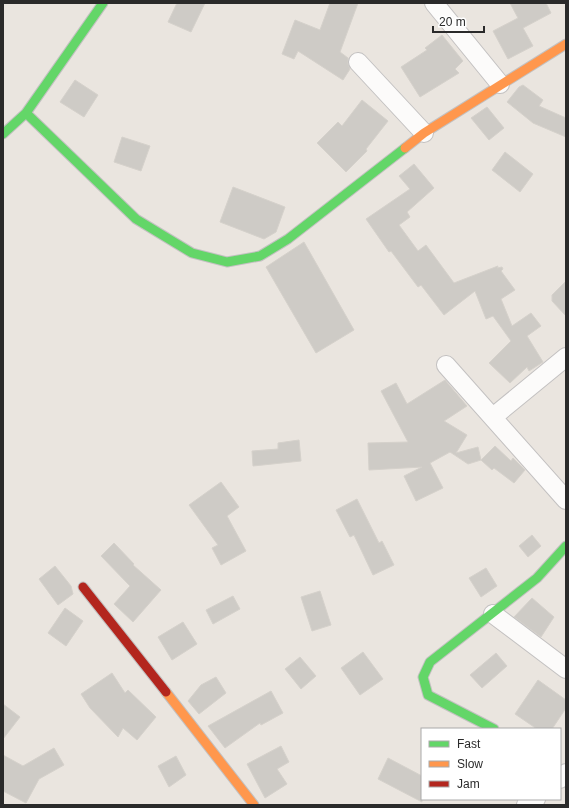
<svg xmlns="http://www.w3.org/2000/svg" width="569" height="808" viewBox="0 0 569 808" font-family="Arial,sans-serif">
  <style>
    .building { fill: #cecbc6; stroke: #d5d1cb }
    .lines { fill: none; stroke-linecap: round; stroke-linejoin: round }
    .street-casing { stroke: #c3c1c1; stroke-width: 20 }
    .fast-casing { stroke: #c3c1c1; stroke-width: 11 }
    .slow-casing { stroke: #c3c1c1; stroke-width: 11 }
    .jam-casing { stroke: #c3c1c1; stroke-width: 11 }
    .street { stroke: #fcfbfa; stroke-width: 18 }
    .fast { stroke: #63d668; stroke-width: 9 }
    .slow { stroke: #ff974d; stroke-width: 9 }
    .jam { stroke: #b3261e; stroke-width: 9 }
  </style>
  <rect width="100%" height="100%" fill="#eae5df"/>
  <path class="building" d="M177,3H205L191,32L168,22Z
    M330,3H358L340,52L348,58V64L350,69L343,80L298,51L294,59L282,54L295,20L320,30Z
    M510,3H546L551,13L523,28L533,46L508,59L493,31L518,18Z
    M442,35L463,61L455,69L459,73L420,97L401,67L427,50L425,48Z
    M75,80L98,95L84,117L60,102Z
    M523,85L543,100L539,106L566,118V137L533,123L507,102L519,87Z
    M362,100L388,121L366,149L367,151L346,172L317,143L338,122L342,126Z
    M487,107L504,128L489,140L471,118Z
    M122,137L150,146L141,171L114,162Z
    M505,152L533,174L520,192L492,170Z
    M414,164L434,188L407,212L410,217L399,225L418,251L426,245L454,283L498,266L497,268L502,267L503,269L501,271L515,290L501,299L512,326L531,313L541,326L527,336L543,362L529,371L527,367L510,383L489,363L511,341L493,316L486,319L475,291L444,315L421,285L418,287L391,251L389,252L366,219L410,189L399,176Z
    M233,187L285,207L276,232L264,239L220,222Z
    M304,242L354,330L316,353L266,267Z
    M566,281V316L552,301V295Z
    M445,380L467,406L444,421L467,435L456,453L478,447L481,460L468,464L450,452L430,463L443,488L416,501L404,476L422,467L369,470L368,443L408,442L381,391L396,383L407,404Z
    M299,440L301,461L253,466L252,451L278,449V443Z
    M495,446L511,461L513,458L525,470L514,483L494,468L492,470L481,460Z
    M221,482L239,507L227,516L246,551L221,565L212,548L218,545L189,505Z
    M357,499L379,543L382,541L394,565L373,575L354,535L350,537L336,510Z
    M532,535L541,546L528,557L519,546Z
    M114,543L134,564L133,565L161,590L133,622L114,604L130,586L101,556Z
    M55,566L71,586L73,594L58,605L39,579Z
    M486,568L497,586L481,597L469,578Z
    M320,591L331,625L312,631L301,597Z
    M233,596L240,609L213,624L206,610Z
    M532,598L554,617L541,637L514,617Z
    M65,608L83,621L66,646L48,633Z
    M183,622L197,644L172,660L158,637Z
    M363,652L383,679L360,695L341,668Z
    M496,653L507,666L482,688L470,675Z
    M300,657L316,676L301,689L285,669Z
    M112,673L125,693L128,690L156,717L137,740L123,728L118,737L90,708L81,694Z
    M216,677L226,693L199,714L188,701L201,685Z
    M538,680L566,700V708L552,729H537L515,714Z
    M271,691L283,713L261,725L260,723L225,748L208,726Z
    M3,704L20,717L3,739Z
    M281,746L289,762L277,769L287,784L265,798L247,764Z
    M54,748L64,765L39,779L26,803L3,791V755L23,766Z
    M176,756L186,775L169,787L158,766Z
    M388,758L422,776V802L378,779Z"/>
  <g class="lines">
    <defs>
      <path id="street" d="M434,3L500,84
        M358,62L424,133
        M446,365L566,500
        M493,417L566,357
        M493,614L566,669
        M560,779L566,773
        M526,805L536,799"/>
      <path id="fast" d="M26,113L136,219L192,253L227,262L260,256L288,239L405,148
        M3,134L26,113L103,3
        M494,729L428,695L423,677L430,662L537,578L566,546"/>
      <path id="slow" d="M405,148L424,133L566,44
        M166,692L254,805"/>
      <path id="jam" d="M83,587L166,692"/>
    </defs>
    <use href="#street" class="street-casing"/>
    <use href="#fast" class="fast-casing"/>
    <use href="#slow" class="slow-casing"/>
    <use href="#jam" class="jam-casing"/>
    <use href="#street" class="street"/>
    <use href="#fast" class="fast"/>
    <use href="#slow" class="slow"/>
    <use href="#jam" class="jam"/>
  </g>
  <rect width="569" height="808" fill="none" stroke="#2a2a2a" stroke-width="8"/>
  <rect x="421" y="728" width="140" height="72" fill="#ffffff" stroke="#aaaaaa"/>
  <rect x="429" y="741" width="20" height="6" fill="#63d668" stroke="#aaaaaa"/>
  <text x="457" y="748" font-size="12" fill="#2a2a2a">Fast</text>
  <rect x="429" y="761" width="20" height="6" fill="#ff974d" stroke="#aaaaaa"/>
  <text x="457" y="768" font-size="12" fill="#2a2a2a">Slow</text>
  <rect x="429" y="781" width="20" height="6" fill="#b3261e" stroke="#aaaaaa"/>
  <text x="457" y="788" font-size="12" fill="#2a2a2a">Jam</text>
  <path d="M433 26v6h51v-6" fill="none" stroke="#2a2a2a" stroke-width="2"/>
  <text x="439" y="26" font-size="12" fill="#2a2a2a" stroke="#ffffff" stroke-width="3" paint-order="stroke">20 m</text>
</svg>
